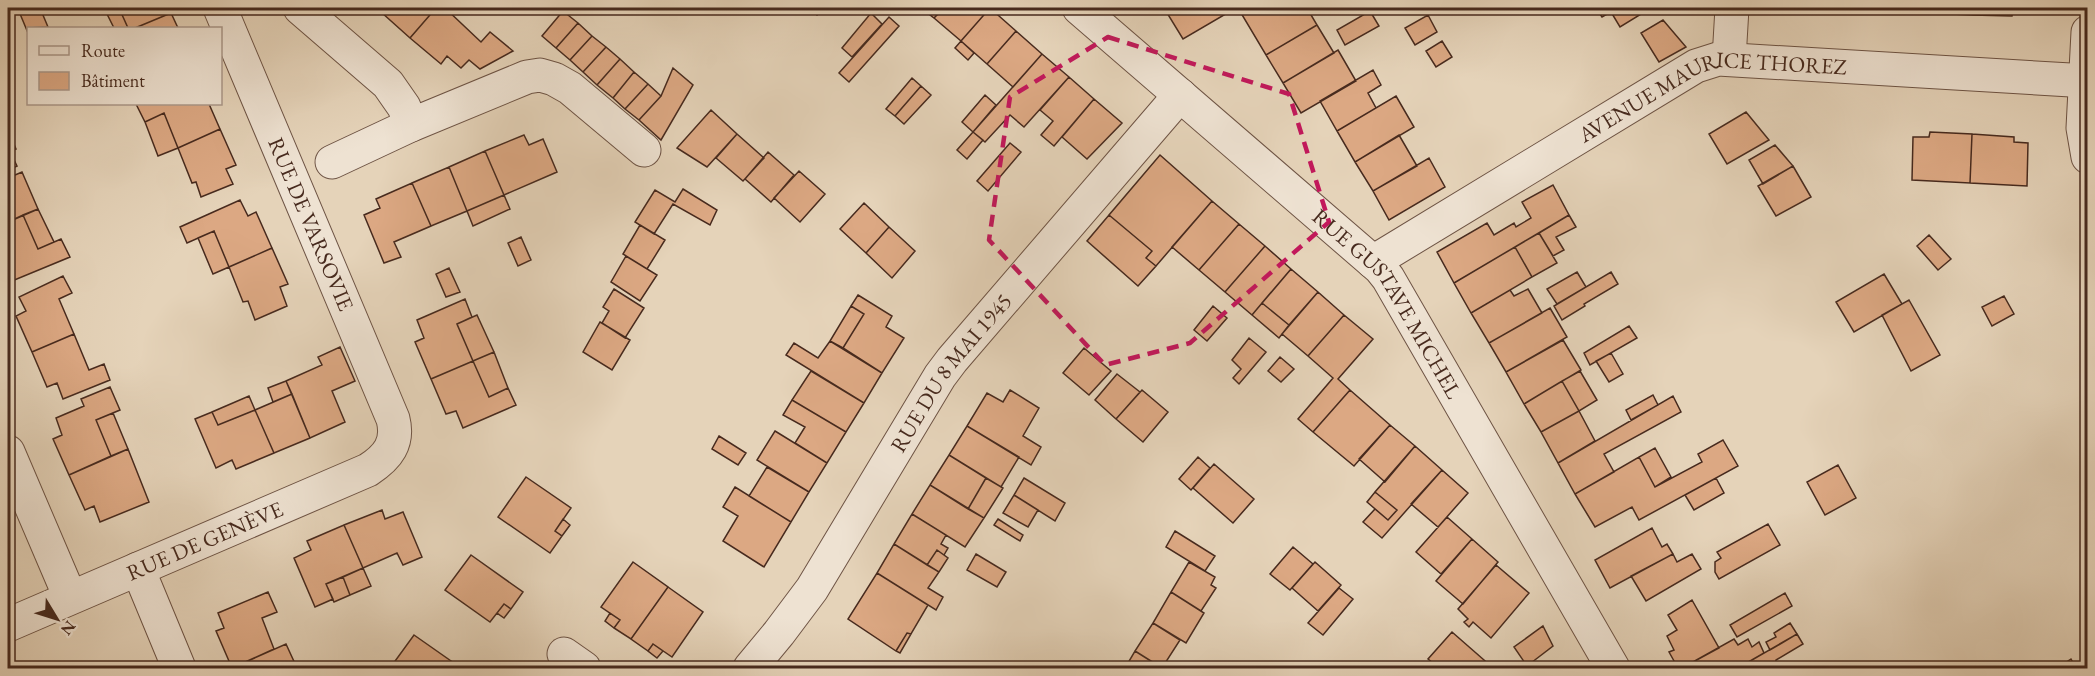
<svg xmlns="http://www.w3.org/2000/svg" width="2095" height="676" viewBox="0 0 2095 676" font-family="'EB Garamond',serif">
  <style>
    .building { fill: #dca883; stroke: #472a1e; stroke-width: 1.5 }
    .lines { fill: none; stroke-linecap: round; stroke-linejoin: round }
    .minor-casing { stroke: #6e5445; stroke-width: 35 }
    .minor { stroke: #eee2d2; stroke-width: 33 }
    .marked { fill: none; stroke: #c2185b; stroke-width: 4.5; stroke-dasharray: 12 8; stroke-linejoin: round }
    .labels { text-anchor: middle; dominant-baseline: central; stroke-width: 4.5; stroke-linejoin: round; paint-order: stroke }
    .street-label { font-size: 22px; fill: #472a1e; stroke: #eee2d2 }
  </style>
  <rect width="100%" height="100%" fill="#e5d3b9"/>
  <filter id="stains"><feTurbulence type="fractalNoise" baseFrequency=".00333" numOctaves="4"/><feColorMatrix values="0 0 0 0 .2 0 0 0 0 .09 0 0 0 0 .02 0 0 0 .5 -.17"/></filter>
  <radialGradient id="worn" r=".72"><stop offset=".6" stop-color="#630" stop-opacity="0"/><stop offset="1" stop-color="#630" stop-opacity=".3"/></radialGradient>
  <path class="building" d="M21,8H40L48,27L28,28V33L18,9Z
    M104,8H119L128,28H114Z
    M119,8H168L171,13L135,28H128Z
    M385,8H436L410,38L381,12Z
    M436,8H445L481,42L490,32L513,51L480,69L469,60L461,68L447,56L441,64L410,38Z
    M809,8H824L817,15Z
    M921,8H944L934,18Z
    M944,8H990L961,41L934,18Z
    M990,8L1016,31L987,64L961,41Z
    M1164,8H1236L1183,39Z
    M1238,8H1307L1317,25L1266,55Z
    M1596,8H1618L1602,17Z
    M1618,8H1651L1620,27L1611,12Z
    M1930,8H1972V15L1930,13Z
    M1972,8H2032V10L2013,9L2012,16L1972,15Z
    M563,11L578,23L556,48L542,36Z
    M1370,11L1379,26L1345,45L1337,30Z
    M171,13L178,28H135Z
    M871,13L882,24L852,57L842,48Z
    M1428,15L1437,32L1415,45L1405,28Z
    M889,17L899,26L849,82L839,73Z
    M1663,20L1686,47L1659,62L1641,33Z
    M578,23L592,36L570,60L556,48Z
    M1317,25L1334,53L1283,83L1266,55Z
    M1016,31L1042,54L1013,87L987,64Z
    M592,36L606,47L583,72L570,60Z
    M961,41L974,53L968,60L955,48Z
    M1442,41L1452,57L1436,67L1426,51Z
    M606,47L620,59L597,85L583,72Z
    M1338,50L1356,81L1301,113L1283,83Z
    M1042,54L1069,77L1024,127L1010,115L985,142L973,132Z
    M620,59L634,72L613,98L597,85Z
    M673,68L693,85L661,140L639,120L661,96Z
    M1373,70L1381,85L1368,93L1376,108L1337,131L1320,101Z
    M634,72L648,84L625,109L613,98Z
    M1069,77L1094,99L1054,146L1041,135L1053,121L1040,110Z
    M912,78L921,86L895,116L886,109Z
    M648,84L661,96L639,120L625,109Z
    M921,86L931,95L904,124L895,116Z
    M985,95L996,105L973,132L962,122Z
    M1396,96L1414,127L1355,162L1337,131Z
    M1094,99L1122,123L1087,159L1062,137Z
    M136,104H209L220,129L178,148L164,113L145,122Z
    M711,110L737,134L707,167L677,148Z
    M1746,112L1769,140L1727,164L1709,134Z
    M164,113L178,148L158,156L145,122Z
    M8,129L16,149L8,152Z
    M220,129L236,165L226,169L233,184L201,197L196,182L192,183L178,148Z
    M973,132L983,140L967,159L957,150Z
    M1930,132L1972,134L1970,183L1912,180L1913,137H1929Z
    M737,134L764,158L743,181L716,158Z
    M1972,134L2014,137V142L2028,143L2027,186L1970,183Z
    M524,135L529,145L543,139L557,172L504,195L485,151Z
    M1399,135L1417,166L1373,191L1355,162Z
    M1010,143L1021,152L988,191L977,181Z
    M1775,145L1793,166L1763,184L1749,160Z
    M10,151L17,166L8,170V152Z
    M485,151L504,195L467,211L449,167Z
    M768,152L794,175L771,202L745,179Z
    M1160,155L1212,201L1156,266L1146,258L1152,251L1109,215Z
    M1429,158L1445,187L1389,220L1373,191Z
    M1793,166L1811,197L1776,216L1758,186Z
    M449,167L467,211L431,226L412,183Z
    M799,171L825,194L800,222L774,198Z
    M22,172L38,209L8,222V178Z
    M412,183L431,226L394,242L401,257L384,263L364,215L380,208L376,199Z
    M1553,185L1569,215L1454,283L1437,252L1487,223L1494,235L1514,223L1516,227L1531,218L1522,202Z
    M683,189L717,210L710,225L673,204L654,234L635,222L655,190L675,202Z
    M504,195L510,209L473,226L467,211Z
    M240,200L248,216L256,212L272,248L229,267L214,231L187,243L180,227Z
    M1212,201L1239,224L1199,270L1172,247Z
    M864,203L889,227L866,253L840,229Z
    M38,209L54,242L38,249L23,215Z
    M23,215L38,249L61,239L70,257L12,281L8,270V222Z
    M1109,215L1152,251L1146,258L1156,266L1138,286L1087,241Z
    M1569,215L1576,227L1556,237L1564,250L1553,256L1539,233Z
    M1239,224L1265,246L1225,292L1199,270Z
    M640,225L665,240L647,269L623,254Z
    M889,227L915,251L892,278L866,253Z
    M214,231L229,267L213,274L198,238Z
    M1539,233L1557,263L1532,277L1515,247Z
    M1929,235L1951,259L1938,270L1917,246Z
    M521,237L531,260L518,266L508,243Z
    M1265,246L1291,269L1252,315L1225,292Z
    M1515,247L1532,277L1471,313L1454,283Z
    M272,248L288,284L280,287L287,306L255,320L248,301L243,302L229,267Z
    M626,256L657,275L640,301L611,282Z
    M449,268L460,292L446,297L436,274Z
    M1291,269L1318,292L1289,325L1262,303Z
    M1577,272L1586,287L1557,304L1547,289Z
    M1611,272L1618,284L1584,304L1585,306L1562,320L1554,306Z
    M1884,274L1902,304L1854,332L1836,302Z
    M63,276L72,293L59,299L74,334L32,352L16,316L26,311L19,297Z
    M614,289L644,308L625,338L602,323L609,311L603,307Z
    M1528,289L1542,313L1489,343L1471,313L1510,290L1514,296Z
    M1318,292L1344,315L1308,356L1282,334Z
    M858,295L892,316L886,327L904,338L882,373L843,348L864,314L851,306Z
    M2004,296L2014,314L1992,326L1982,307Z
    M465,299L472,317L457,324L473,361L431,379L415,342L424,338L417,320Z
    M1909,300L1940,355L1911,371L1882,315Z
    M1262,303L1289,325L1279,338L1252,315Z
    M851,306L864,314L843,348L830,341Z
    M1213,306L1227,318L1207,341L1194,330Z
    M1550,308L1567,337L1506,372L1489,343Z
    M477,315L494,352L473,361L457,324Z
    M1344,315L1373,339L1338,379L1350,390L1313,432L1298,419L1333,378L1308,356Z
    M600,322L630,340L612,370L583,352Z
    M1629,326L1637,338L1590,365L1584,353Z
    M74,334L89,370L104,364L110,380L63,399L57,383L47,387L32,352Z
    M1249,338L1266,352L1239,384L1233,378L1241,369L1232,360Z
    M1563,340L1581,370L1524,404L1506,372Z
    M830,341L882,373L864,403L786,355L794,343L818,358Z
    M340,347L355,381L332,391L345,422L310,438L286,381L322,365L318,357Z
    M1084,348L1111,371L1089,395L1063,373Z
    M494,352L508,388L489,397L473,361Z
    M1611,353L1623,374L1609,382L1596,361Z
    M1280,357L1294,369L1281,382L1268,371Z
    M473,361L489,397L508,388L516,405L463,428L456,411L446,414L431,379Z
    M811,371L864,403L846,432L792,400Z
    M1580,371L1597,400L1579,411L1562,381Z
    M1117,374L1140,392L1116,419L1095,400Z
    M286,381L292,394L273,402L268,388Z
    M1562,381L1579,411L1541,432L1524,404Z
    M110,387L120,410L96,420L111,456L69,475L53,439L62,435L56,418L84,406L81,399Z
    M1010,390L1039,408L1023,436L1041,447L1031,465L967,426L987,393L1003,402Z
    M1142,390L1168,412L1143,442L1116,419Z
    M1350,390L1390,425L1354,466L1313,432Z
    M292,394L310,438L274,453L255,410Z
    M1653,395L1658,405L1631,420L1626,410Z
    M249,396L255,410L218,425L212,412Z
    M1673,396L1681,412L1604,454L1614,472L1575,494L1558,463Z
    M792,400L846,432L827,463L795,443L805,427L783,415Z
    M255,410L274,453L236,469L232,460L216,468L195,419L212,412L218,425Z
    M1579,411L1595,441L1558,463L1541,432Z
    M113,413L128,449L111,456L96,420Z
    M1390,425L1415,446L1385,482L1359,459Z
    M967,426L1019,457L1001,487L949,455Z
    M775,431L827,463L809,492L757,460Z
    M719,436L746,453L738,465L712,449Z
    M1723,440L1738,466L1639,520L1632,507L1595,527L1575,494L1639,457L1655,487L1702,462L1698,454Z
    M1415,446L1442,470L1382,538L1363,522L1375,509L1388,520L1397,510L1375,492Z
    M1655,448L1671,477L1655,487L1639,457Z
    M128,449L149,502L100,522L94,506L85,510L69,475Z
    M949,455L986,478L968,509L930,485Z
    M1198,457L1210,468L1191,490L1179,479Z
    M1214,464L1254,499L1233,523L1193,488Z
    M1838,465L1856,498L1825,515L1807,482Z
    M767,467L809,492L791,522L749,496Z
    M1442,470L1468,493L1438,527L1411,504Z
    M526,477L571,508L555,531L562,536L550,553L498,517Z
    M986,478L1003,488L984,518L968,509Z
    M1024,478L1065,503L1055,521L1014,495Z
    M1716,478L1724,493L1694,510L1685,495Z
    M930,485L984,518L965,547L912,514Z
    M735,487L791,522L764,567L723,541L738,516L723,507Z
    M1375,492L1397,510L1388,520L1367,502Z
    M1014,495L1038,510L1028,527L1003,513Z
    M382,510L385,519L403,512L422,557L403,565L397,553L363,568L344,525Z
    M912,514L946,535L941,544L948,548L944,555L937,550L927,565L894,544Z
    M1447,517L1472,539L1441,574L1416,552Z
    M563,519L570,525L562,536L555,531Z
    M998,519L1023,535L1020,541L994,525Z
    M1768,524L1780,545L1719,579L1715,572V562L1721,558L1717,552Z
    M344,525L363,568L326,584L333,599L315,607L294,558L311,550L307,541Z
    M1652,528L1662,547L1667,544L1673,554L1610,588L1595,560Z
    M1175,531L1215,556L1205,571L1166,547Z
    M1472,539L1498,562L1463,604L1436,581Z
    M894,544L939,572L928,588L943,597L936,610L877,573Z
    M1293,547L1313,564L1290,590L1270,574Z
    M937,550L948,558L939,572L927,565Z
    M976,554L1006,572L997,587L967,570Z
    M1673,554L1677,562L1692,554L1701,569L1646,601L1631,576Z
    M471,555L523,592L511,609L504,604L490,622L445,590Z
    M633,562L668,587L631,639L614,628L620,620L601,607Z
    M1189,562L1215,577L1211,585L1216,588L1201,611L1171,592Z
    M1315,562L1341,585L1318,611L1292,588Z
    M1496,565L1529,593L1491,638L1473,622L1469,627L1464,622L1468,619L1458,609Z
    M363,568L371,586L350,595L343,577Z
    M877,573L928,605L911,634L907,633L896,651L848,619Z
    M343,577L350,595L334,602L326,584Z
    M668,587L703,612L672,657L653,644L648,651L631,639Z
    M1339,588L1353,599L1323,635L1308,623Z
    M268,592L277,612L262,618L274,649L232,668L216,631L224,628L218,613Z
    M1171,592L1204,613L1186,643L1153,623Z
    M1785,593L1792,606L1737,637L1730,625Z
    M1692,600L1719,648L1682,668H1678L1669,652L1674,650L1667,636L1677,630L1668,615Z
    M504,604L511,609L504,618L497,613Z
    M610,613L620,620L614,628L605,621Z
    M1153,623L1180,640L1162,668L1135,651Z
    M1790,623L1797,634L1770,650L1766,642L1776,637L1774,633Z
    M1543,626L1553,646L1527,666L1514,647Z
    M1452,632L1492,667L1439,668L1428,659Z
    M907,633L911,634L900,653L896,651Z
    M1797,634L1803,644L1776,660L1775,668H1738Z
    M414,635L461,668H390Z
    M1734,639L1738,645L1748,639L1752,647L1759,642L1764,653L1738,668H1682Z
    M286,644L297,668H232Z
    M653,644L663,651L657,658L648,651Z
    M1135,651L1162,668H1125Z
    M2071,659L2076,668H2064L2062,665Z"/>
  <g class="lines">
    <defs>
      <g id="minor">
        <path d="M300,8L388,84L404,107L411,125L527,77L540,75L554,79L570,88L644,150"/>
        <path id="s1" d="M1079,8L1380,268L1388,278L1613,668"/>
        <path d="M2088,32L2083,128L2088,157"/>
        <path d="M1729,59L1732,8"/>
        <path d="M332,162L411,125"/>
        <path id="s2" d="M1373,262L1696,66L1718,59L2088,81"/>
        <path d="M8,452L70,597"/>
        <path d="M138,569L179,668"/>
        <path id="s3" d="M8,625L368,470C388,457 399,443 393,419L220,8"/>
        <path d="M564,654L584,668"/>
        <path id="s4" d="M750,668L779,633L812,589L940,376L952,360L1180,95"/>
      </g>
    </defs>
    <use href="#minor" class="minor-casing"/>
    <use href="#minor" class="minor"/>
  </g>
  <path class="marked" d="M1108,37L1289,94L1329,222L1190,343L1105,365L989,240L1010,97Z"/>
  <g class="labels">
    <g class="street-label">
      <text stroke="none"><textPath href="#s2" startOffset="386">AVENUE MAURICE THOREZ</textPath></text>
      <text transform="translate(311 224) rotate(67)">RUE DE VARSOVIE</text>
      <text stroke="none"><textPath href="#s1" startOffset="430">RUE GUSTAVE MICHEL</textPath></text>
      <text stroke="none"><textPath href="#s4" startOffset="358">RUE DU 8 MAI 1945</textPath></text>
      <text stroke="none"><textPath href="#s3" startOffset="214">RUE DE GENÈVE</textPath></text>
    </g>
  </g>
  <rect width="2095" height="676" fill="none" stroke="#e5d3b9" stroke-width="30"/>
  <rect x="9" y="9" width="2077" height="658" fill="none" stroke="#472a1e" stroke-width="3"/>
  <rect x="15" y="15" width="2065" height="646" fill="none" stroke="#472a1e" stroke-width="1.5"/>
  <rect x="27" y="27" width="195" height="78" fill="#eee2d2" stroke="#ab988a" stroke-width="1.5"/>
  <rect x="39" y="46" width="30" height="9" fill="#eee2d2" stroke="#ab988a" stroke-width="1.5"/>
  <text x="81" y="57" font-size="18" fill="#472a1e">Route</text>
  <rect x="39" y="72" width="30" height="18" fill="#dca883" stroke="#ab988a" stroke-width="1.5"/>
  <text x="81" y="87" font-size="18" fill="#472a1e">Bâtiment</text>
  <g transform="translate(57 619) rotate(128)" stroke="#eee2d2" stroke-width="4.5" paint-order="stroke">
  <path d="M0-4.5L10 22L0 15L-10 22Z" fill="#472a1e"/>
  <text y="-9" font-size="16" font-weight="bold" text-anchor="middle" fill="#472a1e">N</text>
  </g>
  <rect width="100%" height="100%" filter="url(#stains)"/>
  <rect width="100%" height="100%" fill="url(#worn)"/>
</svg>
